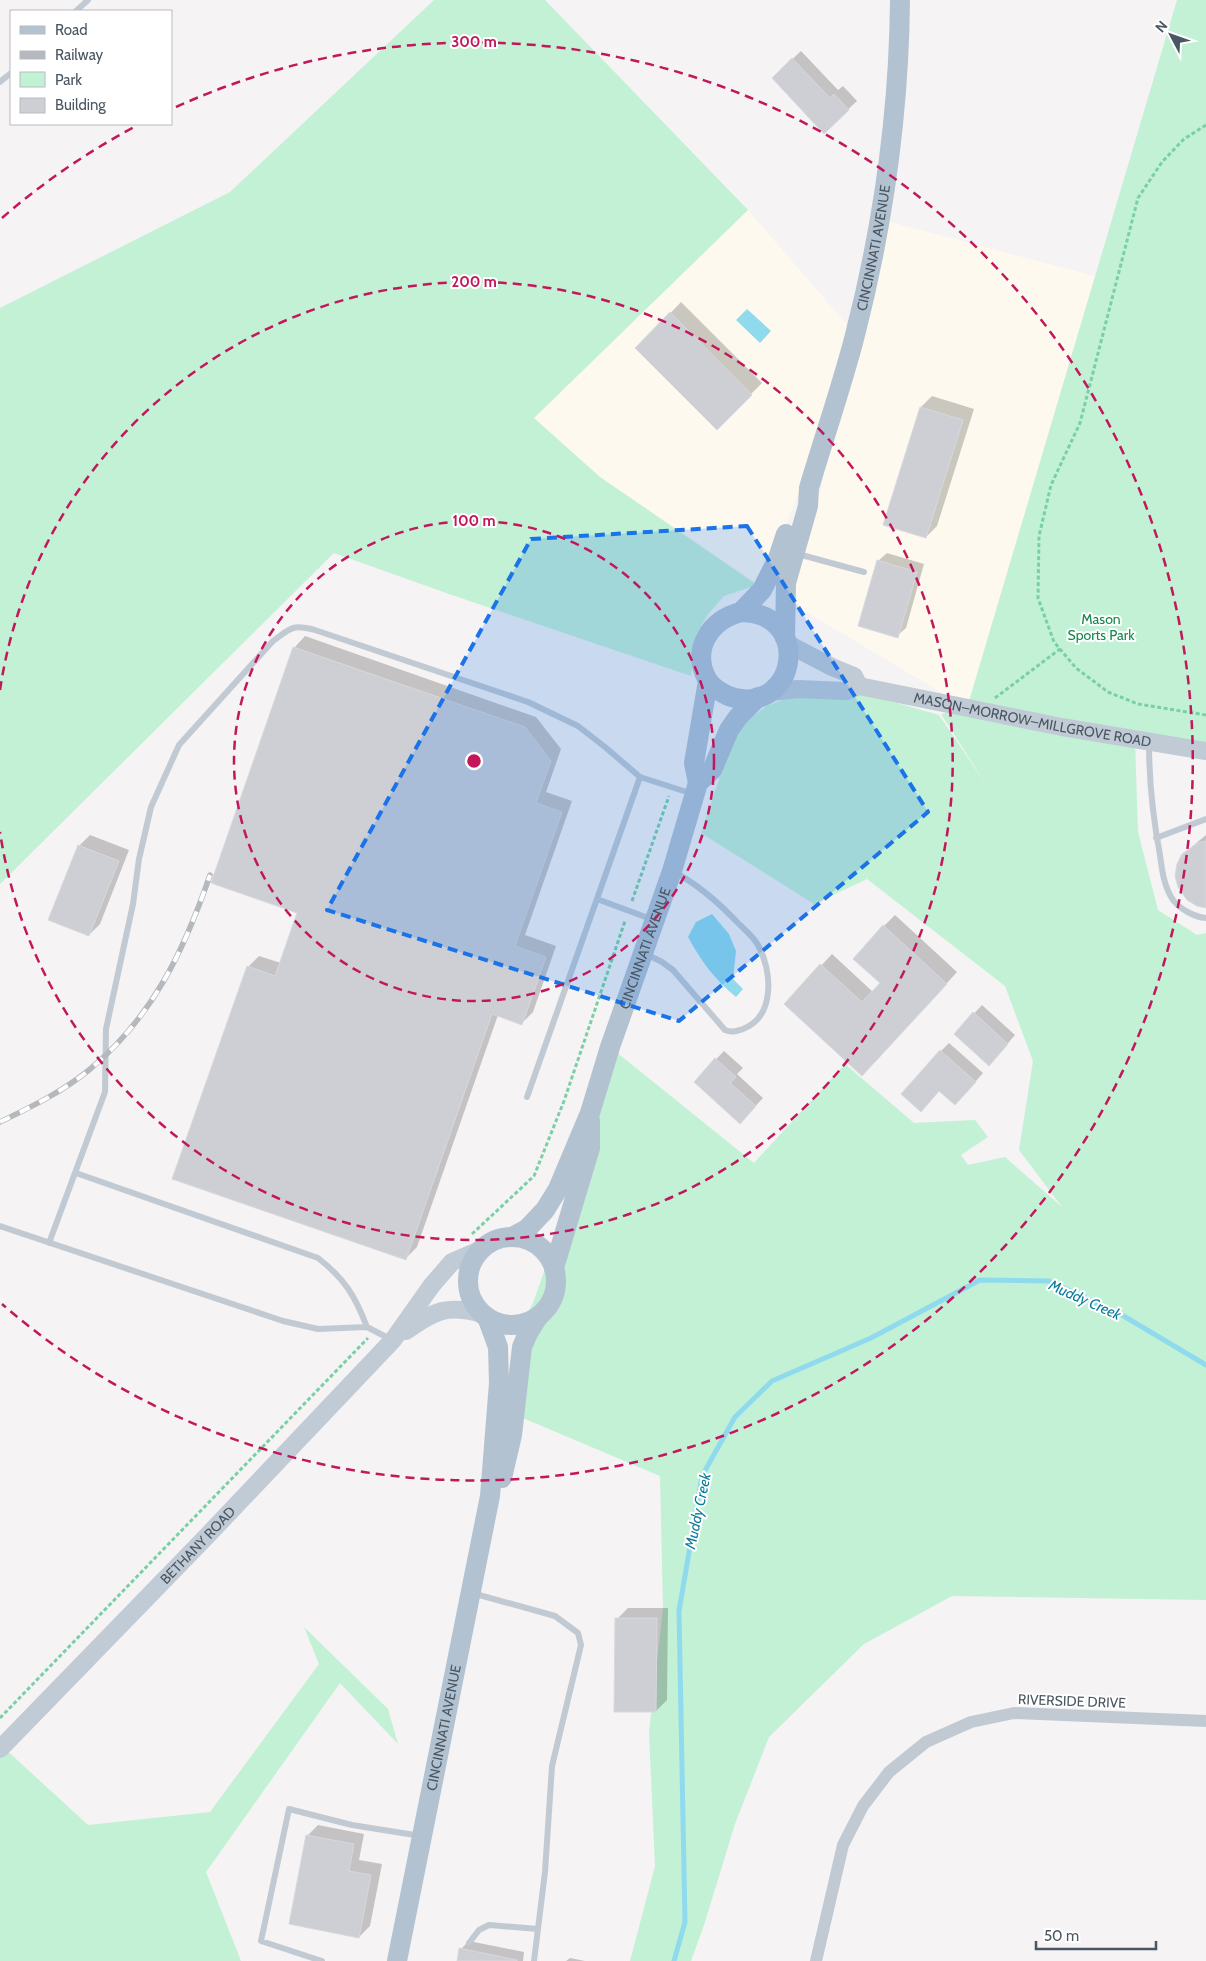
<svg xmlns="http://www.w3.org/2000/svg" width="1206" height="1961" viewBox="0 0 1206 1961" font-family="Cabin,sans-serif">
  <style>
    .commercial { fill: #fdf9ef }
    .green { fill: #c3f1d5 }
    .water { fill: #90daee }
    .shadow { fill: #0003 }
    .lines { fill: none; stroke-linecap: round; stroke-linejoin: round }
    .stream { stroke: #90daee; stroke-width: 5 }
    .building { fill: #cdcfd5; stroke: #d7d9de }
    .path { stroke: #7ad0a6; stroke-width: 3; stroke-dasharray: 4 2.5; stroke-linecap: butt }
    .lane { stroke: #c1cad2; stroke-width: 6 }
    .street { stroke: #c1cad2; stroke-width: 12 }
    .secondary { stroke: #c1cbd6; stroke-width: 18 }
    .primary { stroke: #b3c2d1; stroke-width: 20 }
    .rail-casing { stroke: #b5b8bd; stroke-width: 5.5 }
    .rail { stroke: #fff; stroke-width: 4; stroke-dasharray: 11; stroke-linecap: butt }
    .marked { fill: #1a73e8; fill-opacity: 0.2; stroke: #1a73e8; stroke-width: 4; stroke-dasharray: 10 6; stroke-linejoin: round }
    .ring { fill: none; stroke: #c2185b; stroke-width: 2.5; stroke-dasharray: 9 6 }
    .labels { text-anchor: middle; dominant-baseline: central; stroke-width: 4; stroke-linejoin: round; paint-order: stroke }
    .street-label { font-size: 14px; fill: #4a5661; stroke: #fff }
    .park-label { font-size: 14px; fill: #17864f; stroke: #fff }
    .water-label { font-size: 15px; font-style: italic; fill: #0c7c9b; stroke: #fff }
    .centre { fill: #c2185b; stroke: #fff; stroke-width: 2.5 }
    .ring-label { font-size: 15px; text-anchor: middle; font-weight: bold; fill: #c2185b; stroke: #fff; stroke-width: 4; stroke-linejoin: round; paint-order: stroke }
  </style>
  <rect width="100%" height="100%" fill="#f5f3f3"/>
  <path class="commercial" d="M748,210L855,334L879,219L1095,276L967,708L793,604L790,589L805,531L821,490L835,403L761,586L600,477L534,418Z"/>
  <path class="green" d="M434,0H545L748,210L534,418L600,477L757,585L724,596L708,614L696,635L691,676L449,594L334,553L0,884V308L230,192Z
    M1177,0H1206V751L1135,740L1138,832L1158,910L1197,935L1206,933V1600L952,1596L864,1644L769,1737L735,1824L704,1925L691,1961H630L655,1866L649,1732L663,1608L660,1476L511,1413L535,1318L527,1314L533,1303L557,1235L610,1047L754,1163L845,1064L914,1123L975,1120L988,1137L961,1155L968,1165L1005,1157L1062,1207L1019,1150L1033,1061L1005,986L867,879L814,904L701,833L730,747L746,721L767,706L787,698L862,693L939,715L987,786L941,714L967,708Z
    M304,1627L388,1709L398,1744L340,1683L206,1872L241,1961H0V1749L2,1746L88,1825L210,1812L319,1664Z"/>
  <path class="water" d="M747,309L771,331L760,343L736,320Z
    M712,914L729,934L736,951L733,979L743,989L736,997C715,980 701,961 688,937L696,922Z"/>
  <path class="shadow" d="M801,51L838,90L843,86L857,101L824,132L781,70Z
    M681,302L762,383L717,428L637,348Z
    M932,396L974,409L937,526L926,537L885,524L921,407Z
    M887,553L924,564L906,628L897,636L878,561Z
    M305,636L536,717L561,749L546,792L572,801L525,935L556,946L533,1012L522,1023L498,1015L417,1247L406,1258L248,967L259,956L281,963L298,912L294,648Z
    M90,835L129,850L100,924L89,935L79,846Z
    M1206,835V906L1183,854Z
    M895,915L957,972L873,1064L786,1004L832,954L873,992L882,983L884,926Z
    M982,1005L1015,1035L997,1056L955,1034Z
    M949,1043L983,1073L963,1096L940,1090L929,1102L941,1051Z
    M724,1051L743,1068L737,1074L763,1098L748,1114L695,1081Z
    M628,1608H668L667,1700L656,1711L617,1619Z
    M318,1825L364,1834L359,1860L382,1864L370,1926L359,1937L307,1836Z
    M469,1941L524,1952L523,1961H458L461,1949Z
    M570,1958L585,1961H566Z"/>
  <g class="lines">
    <path class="stream" d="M674,1961L685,1922L679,1611L702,1476L735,1417L772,1381L871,1338L980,1280L1049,1281L1122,1315L1206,1365"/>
  </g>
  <path class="building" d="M792,58L830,98L834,94L849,110L824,134L772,78Z
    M670,312L752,395L717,430L635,348Z
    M920,407L963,420L926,538L883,525Z
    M877,560L917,572L898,638L858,626Z
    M293,647L525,727L551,761L536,803L562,812L515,946L546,957L522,1025L492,1014L406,1260L172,1179L247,966L275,976L297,913L211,883Z
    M1206,841V908L1197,906L1187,900L1178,887L1175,876L1177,864L1182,854L1198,843Z
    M78,845L119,861L89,936L48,920Z
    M883,925L947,984L862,1076L784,1004L820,964L862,1002L880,983L853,959Z
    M973,1012L1008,1044L989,1066L954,1034Z
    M940,1050L976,1082L955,1105L939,1091L921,1112L901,1094Z
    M715,1058L736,1077L730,1083L756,1106L740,1124L694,1082Z
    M615,1618H657L656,1712H614Z
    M306,1835L354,1844L349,1871L371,1875L359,1938L289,1924Z
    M459,1948L517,1960V1961H457Z"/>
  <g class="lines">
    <path class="path" d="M1206,125L1184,139L1162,162L1138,198L1080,423L1051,485L1039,536L1038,598L1054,642L1076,668L1108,692L1138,704L1206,715
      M995,698L1060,649
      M632,901L669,796
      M472,1234L534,1176L564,1101L625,921
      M0,1718L368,1338"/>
    <path class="lane" d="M76,11L88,0
      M0,82L11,73
      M798,554L864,572
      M1149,743C1149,781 1153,818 1160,855C1162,870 1164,887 1173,900C1180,909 1194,917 1206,918
      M1156,838L1206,819
      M597,899L651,919
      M644,953L662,962L673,970L725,1030C732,1033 737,1031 743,1029C776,1016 772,970 758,945C753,936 744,929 737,922C718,902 699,885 674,872
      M527,1097L640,777L693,794
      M76,1173L318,1258C345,1279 355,1296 367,1327
      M0,1226L283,1321L318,1329L367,1327L392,1340
      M49,1243L105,1092L106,1029L133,904L139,859L151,807L179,745L273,641C291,628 292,624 315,630L528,702L578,726L605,747L640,777
      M472,1593L555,1616L578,1633L581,1645L552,1766L545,1872L534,1961
      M469,1943L479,1930L489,1925L538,1929
      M322,1961L261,1941L289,1809L352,1825L421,1836"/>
    <path class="street" d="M816,1961L843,1845L863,1806L889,1772L926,1742L971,1722L1014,1713L1206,1721"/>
    <g class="secondary">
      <path d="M788,644L832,667L854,676L859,686"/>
      <path id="s1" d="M771,692L798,689L846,691L859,686L1062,727L1206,751"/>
      <path d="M406,1331C434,1311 447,1304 482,1314"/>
      <path id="s2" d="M0,1749L205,1538L393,1340L432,1285L452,1262L482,1249"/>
    </g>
    <g class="primary">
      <path d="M741,612C813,613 797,712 735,698C726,696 712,688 707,679C691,649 710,620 741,612Z"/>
      <path d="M741,612L762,590L778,558L786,534"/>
      <path id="s3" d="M785,638L786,583L808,506L809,488C824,437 842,386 855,335C883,226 899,112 900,0"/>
      <path d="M698,783L694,763L708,681"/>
      <path id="s4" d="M512,1237L527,1229L545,1210L558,1189L590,1113L610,1047L672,871L698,783L712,770L729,730L738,717L758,697"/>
      <circle cx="512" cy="1281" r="44"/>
      <path d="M554,1268L590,1148V1120"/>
      <path d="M502,1478L512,1435L522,1347L528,1333L538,1317"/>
      <path id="s5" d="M397,1961L490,1496L499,1383L498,1347L487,1317"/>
    </g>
    <defs>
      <path id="rail" d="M0,1122C31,1107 62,1092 89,1070C152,1018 184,951 210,875"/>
    </defs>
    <use href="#rail" class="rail-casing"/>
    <use href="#rail" class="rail"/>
  </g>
  <path class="marked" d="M747,526L928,812L679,1021L327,910L531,539Z"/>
  <g class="ring">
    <circle cx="474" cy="761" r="240"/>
    <path d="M0 690A479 479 0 1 1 0 832"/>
    <path d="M2 218A719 719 0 0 1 136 126M176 107A719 719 0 1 1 2 1304"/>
  </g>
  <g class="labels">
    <g class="street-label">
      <text stroke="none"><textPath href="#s3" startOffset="402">CINCINNATI AVENUE</textPath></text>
      <text stroke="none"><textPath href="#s1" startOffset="266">MASON–MORROW–MILLGROVE ROAD</textPath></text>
      <text stroke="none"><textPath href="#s4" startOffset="324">CINCINNATI AVENUE</textPath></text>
      <text stroke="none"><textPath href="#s2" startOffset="284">BETHANY ROAD</textPath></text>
      <text transform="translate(1072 1701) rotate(2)">RIVERSIDE DRIVE</text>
      <text stroke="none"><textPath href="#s5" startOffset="238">CINCINNATI AVENUE</textPath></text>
    </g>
    <g class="park-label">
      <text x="1101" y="619">Mason<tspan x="1101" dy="16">Sports Park</tspan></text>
    </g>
    <g class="water-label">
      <text transform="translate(1085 1300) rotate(24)">Muddy Creek</text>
      <text transform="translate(698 1511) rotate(-78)">Muddy Creek</text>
    </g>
  </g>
  <circle cx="474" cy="761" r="8" class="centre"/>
  <g class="ring-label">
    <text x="474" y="47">300 m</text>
    <text x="474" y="287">200 m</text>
    <text x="474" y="526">100 m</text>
  </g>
  <rect x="10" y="10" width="162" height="115" fill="#ffffff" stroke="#b7bbc0"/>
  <rect x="20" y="26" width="25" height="8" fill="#b3c2d1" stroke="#b7bbc0"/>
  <text x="55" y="35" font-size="15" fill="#4a5661">Road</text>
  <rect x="20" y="51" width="25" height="8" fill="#b5b8bd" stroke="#b7bbc0"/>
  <text x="55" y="60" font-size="15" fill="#4a5661">Railway</text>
  <rect x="20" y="72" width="25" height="15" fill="#c3f1d5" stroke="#b7bbc0"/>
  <text x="55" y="85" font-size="15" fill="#4a5661">Park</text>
  <rect x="20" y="98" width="25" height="15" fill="#cdcfd5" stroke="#b7bbc0"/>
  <text x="55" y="110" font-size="15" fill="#4a5661">Building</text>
  <g transform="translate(1171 35) rotate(311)" stroke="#ffffff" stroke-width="4" paint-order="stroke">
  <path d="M0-4L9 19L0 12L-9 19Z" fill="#4a5661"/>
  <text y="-8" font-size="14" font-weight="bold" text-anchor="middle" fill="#4a5661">N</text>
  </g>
  <path d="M1036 1941v8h120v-8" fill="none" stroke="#4a5661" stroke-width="2.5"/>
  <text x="1044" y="1941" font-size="15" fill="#4a5661" stroke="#ffffff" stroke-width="4" paint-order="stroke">50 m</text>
</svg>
